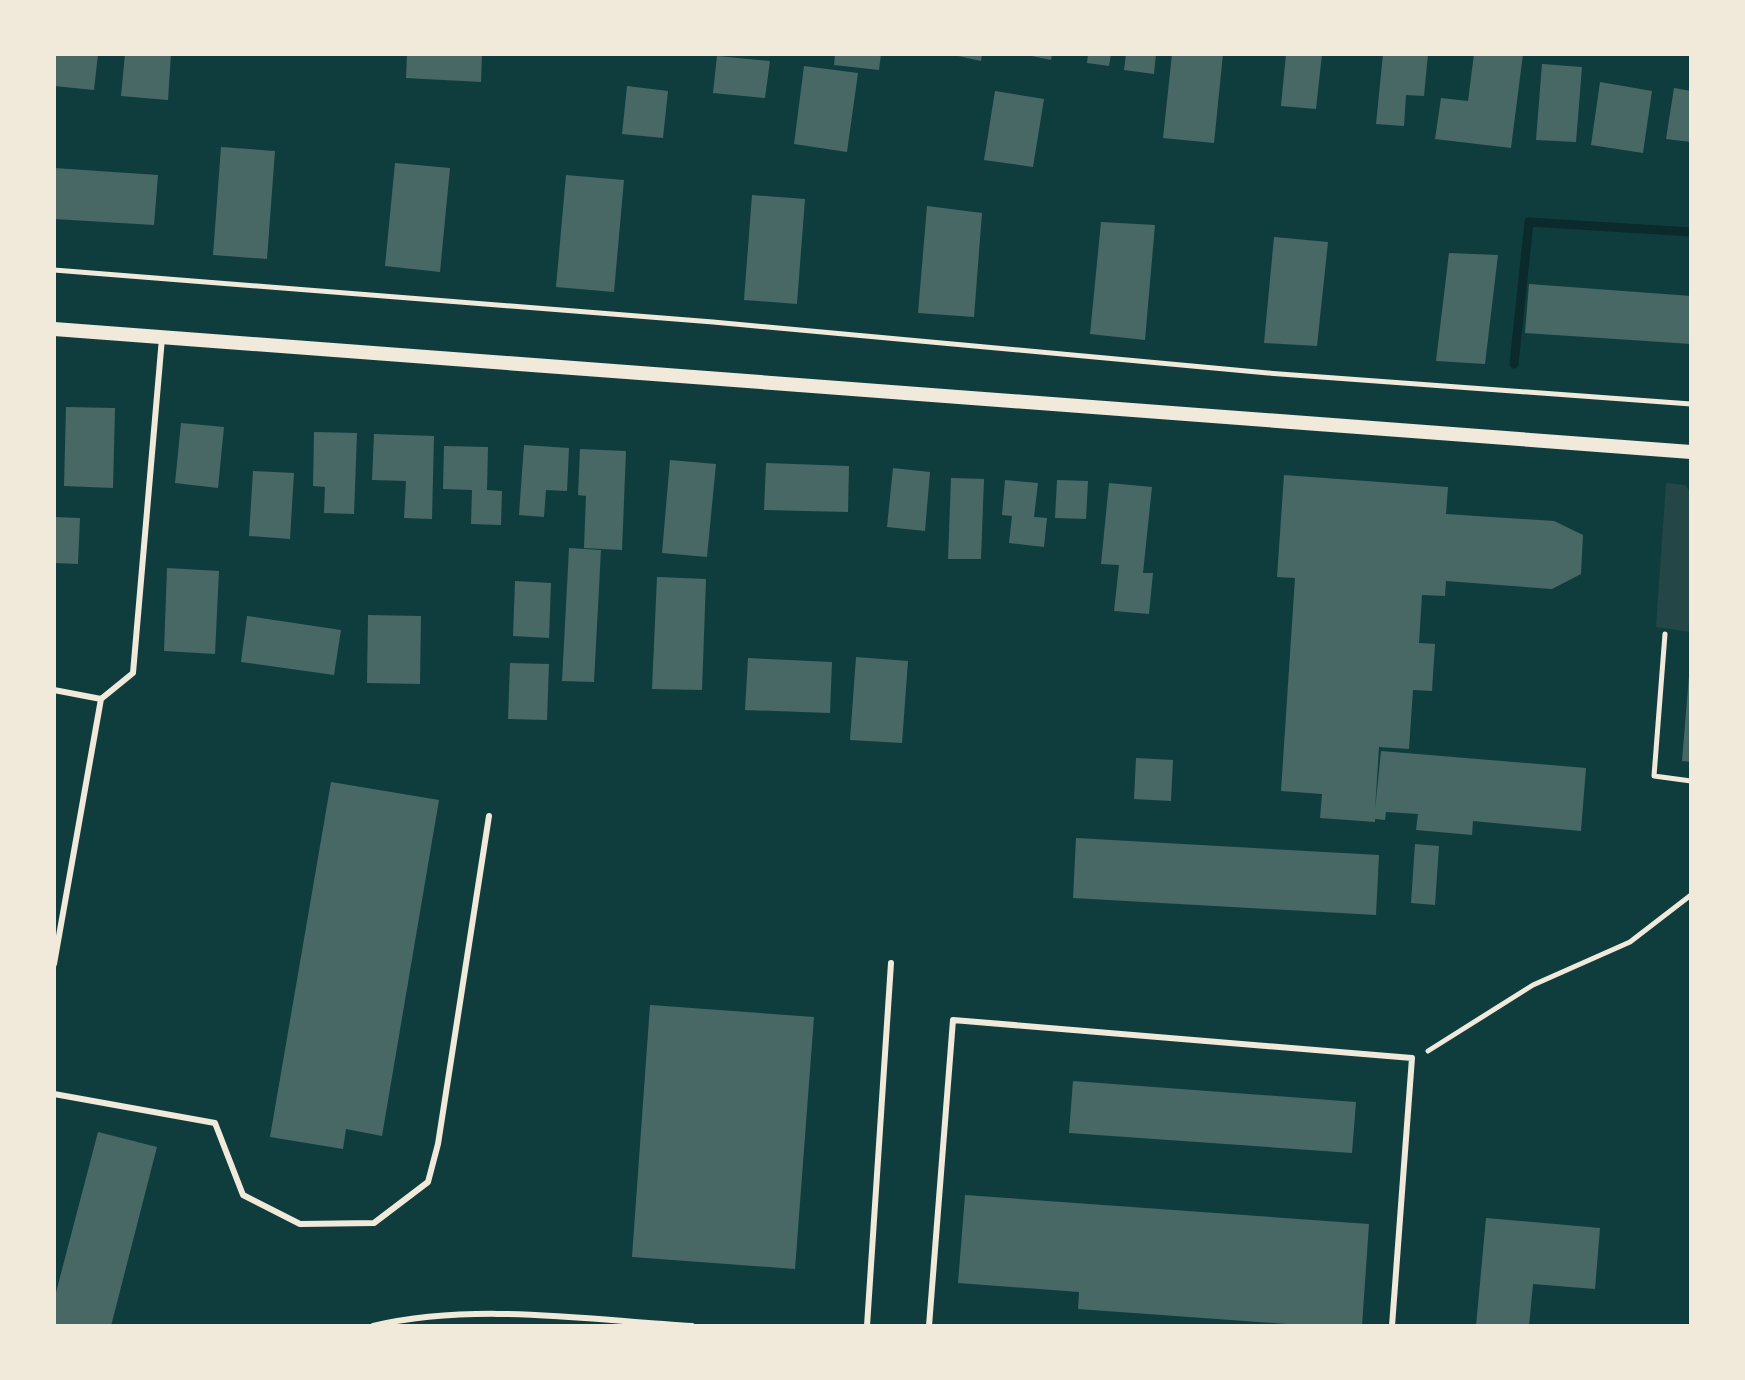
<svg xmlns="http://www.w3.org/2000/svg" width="1745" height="1380" viewBox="0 0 1745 1380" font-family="Quicksand,sans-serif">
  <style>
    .green { fill: #244646 }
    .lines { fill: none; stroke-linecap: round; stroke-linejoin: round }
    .stream { stroke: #0a2a2b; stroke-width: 9 }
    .building { fill: #486865 }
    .path { stroke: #f1e9da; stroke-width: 5 }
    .service { stroke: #f1e9da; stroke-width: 6 }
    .tertiary { stroke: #f1e9da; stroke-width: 14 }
  </style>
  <rect width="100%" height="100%" fill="#0f3d3e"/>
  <path class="green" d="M1666,483L1685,485L1691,493V632L1656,627Z"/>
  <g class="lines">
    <path class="stream" d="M1514,364L1529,222L1691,232"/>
  </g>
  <path class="building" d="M54,54H98L94,90L54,86Z
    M125,54H171L168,100L121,96Z
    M407,54H482L481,82L406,78Z
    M835,54H881L879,70L834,65Z
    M949,54H982L981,61Z
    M1022,54H1052L1051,60Z
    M1088,54H1111L1109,66L1087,63Z
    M1126,54H1156L1154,74L1124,70Z
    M1172,54H1223L1214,143L1163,138Z
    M1286,54H1322L1316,109L1281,106Z
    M1383,54H1428L1424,96L1406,95L1404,126L1376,124Z
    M1474,54H1523L1511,148L1435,139L1441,98L1468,101Z
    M717,56L770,61L765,98L713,93Z
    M1542,64L1582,67L1576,142L1536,140Z
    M804,66L858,73L847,152L794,144Z
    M1600,82L1652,91L1643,153L1591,145Z
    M627,86L668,91L663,138L622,134Z
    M1674,88L1691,91V142L1666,139Z
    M995,91L1044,99L1033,167L984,160Z
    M221,147L275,151L267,259L213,255Z
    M395,163L450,168L440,272L385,266Z
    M54,168L158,175L154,225L54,219Z
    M566,175L624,180L614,292L556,287Z
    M752,195L805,199L797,304L744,300Z
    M927,206L982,213L974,317L918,313Z
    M1101,222L1155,225L1145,340L1090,334Z
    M1274,237L1328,242L1317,346L1264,343Z
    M1449,253L1498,255L1485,364L1436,361Z
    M1529,284L1691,296V344L1525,333Z
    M66,407L115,408L113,488L64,486Z
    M181,423L224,427L218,488L175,483Z
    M314,432L357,433L354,514L324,513L325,487L313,486Z
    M374,434L434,436L432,519L404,518L406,481L372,480Z
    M524,445L569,448L567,491L546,490L544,517L519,515Z
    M444,446L488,447L487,490L502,491L501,525L471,524L472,490L443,489Z
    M580,449L626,451L622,550L584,548L586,496L578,495Z
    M670,460L716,464L707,557L662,553Z
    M766,463L849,466L848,512L764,510Z
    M893,468L930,472L925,531L887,527Z
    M253,471L294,473L290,539L249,536Z
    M1284,475L1448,487L1446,514L1554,521L1583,535L1581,574L1552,589L1446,581L1445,596L1422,595L1419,643L1435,644L1432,691L1413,690L1409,749L1379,747L1375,810L1381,751L1586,768L1581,831L1473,821L1472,835L1416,830L1418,814L1386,812L1385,820L1375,819V822L1320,818L1322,794L1281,791L1295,578L1277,577Z
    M951,478L984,479L981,559H948Z
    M1005,480L1038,483L1034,517L1047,518L1044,547L1009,543L1012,516L1002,515Z
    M1057,480L1088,481L1086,519L1055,518Z
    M1109,483L1152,487L1143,573H1153L1149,614L1114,611L1119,565L1101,564Z
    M54,517L80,518L78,564L54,563Z
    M569,548L601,550L594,682L562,681Z
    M167,568L219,571L215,654L164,651Z
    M657,577L706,579L702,690L652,689Z
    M515,581L551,583L549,638L513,636Z
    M368,615L421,616L420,684L367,683Z
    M247,616L341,630L334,675L241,662Z
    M856,657L908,661L902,743L850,740Z
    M748,658L832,662L830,713L745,710Z
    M510,663L549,664L547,720L508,719Z
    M1689,676H1691V762L1682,761Z
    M1136,758L1173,760L1171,801L1134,799Z
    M331,782L439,800L382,1136L346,1129L343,1149L270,1137Z
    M1076,838L1379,855L1376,915L1073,898Z
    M1415,844L1439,846L1435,905L1411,903Z
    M650,1005L814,1017L795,1269L632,1257Z
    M1073,1081L1356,1102L1352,1153L1069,1133Z
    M98,1132L157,1147L111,1326H54V1300Z
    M965,1195L1369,1224L1362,1326H1314L1078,1309L1079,1292L958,1283Z
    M1486,1218L1600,1228L1595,1289L1533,1284L1529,1326H1476Z"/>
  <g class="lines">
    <path class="path" d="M54,270L713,322L1268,373L1691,404
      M1665,634L1654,776L1691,781
      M1428,1051L1533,985L1630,942L1691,895"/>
    <path class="service" d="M54,690L101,699
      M54,964L101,699L133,673L162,338
      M54,1094L215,1123L243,1195L300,1224L374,1223L428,1182L438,1144L489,816
      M373,1326C475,1302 588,1320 692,1326
      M867,1326L891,963
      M929,1326L953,1020L1412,1058L1392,1326"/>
    <path class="tertiary" d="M54,329L1691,452"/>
  </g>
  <rect width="1745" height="1380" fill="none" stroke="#f1e9da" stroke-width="112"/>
</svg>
